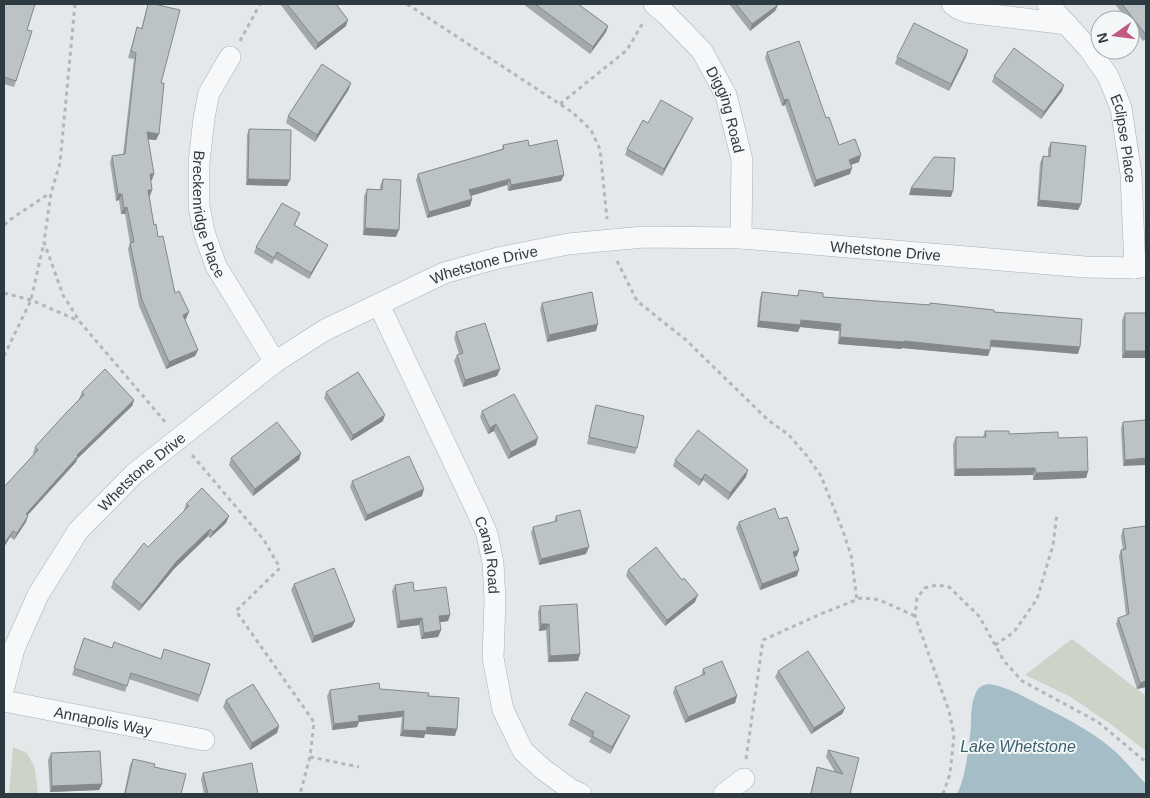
<svg xmlns="http://www.w3.org/2000/svg" width="1150" height="798" viewBox="0 0 1150 798" font-family="Arial,sans-serif">
  <style>
    .green { fill: #cdd3c7 }
    .water { fill: #a4bdc6 }
    .lines { fill: none; stroke-linecap: round; stroke-linejoin: round }
    .minor-casing { stroke: #aab0b5; stroke-width: 22 }
    .path { stroke: #b3b7ba; stroke-width: 3; stroke-dasharray: 4 4; stroke-linecap: butt }
    .minor { stroke: #f7f8f9; stroke-width: 21 }
    .wall { fill: #a2a8ab }
    .shaded-wall { fill: #84888b }
    .building { fill: #bcc3c7; stroke: #84888b }
    .labels { text-anchor: middle; dominant-baseline: central; stroke-width: 4; stroke-linejoin: round; paint-order: stroke }
    .street-label { font-size: 15px; fill: #2e3a41; stroke: #f4f7f8 }
    .water-label { font-size: 16px; font-style: italic; fill: #3c6171; stroke: #f4f7f8 }
  </style>
  <rect width="100%" height="100%" fill="#e4e8eb"/>
  <path class="green" d="M1072,639L1146,696V751L1109,723L1069,696L1025,675Z
    M13,747L27,753L35,768L38,794H9Z"/>
  <path class="water" d="M989,684C1008,687 1025,697 1042,706C1068,719 1095,733 1117,753C1127,763 1136,774 1146,784V794H957C966,777 969,745 971,726C971,716 971,704 975,695C978,687 982,685 989,684Z"/>
  <g class="lines">
    <defs>
      <g id="minor">
        <path id="s1" d="M654,4L665,13L702,51L726,95L742,160L741,238"/>
        <path d="M952,4L959,9L967,12L1067,24"/>
        <path id="s2" d="M1048,4L1089,49L1108,76L1121,108L1131,174L1135,268"/>
        <path id="s3" d="M230,57L209,93L204,118L199,163V206L204,232L216,266L275,362"/>
        <path id="s4" d="M379,305L477,511L487,534L493,563L495,600L493,658L503,710L523,751L544,770L570,789L581,794"/>
        <path id="s5" d="M4,687L14,649L38,595L78,531L134,474L275,362L325,330L444,273L498,258L568,244L644,237L741,238L1085,267L1135,268L1146,266"/>
        <path id="s6" d="M4,701L204,740"/>
        <path d="M724,794L744,779"/>
      </g>
    </defs>
    <use href="#minor" class="minor-casing"/>
    <path class="path" d="M75,4L60,163L51,193L44,242L63,295L80,322L166,423
      M407,4L572,112L591,130L600,149L607,219
      M240,41L260,4
      M560,104L627,50L644,21
      M4,225L11,219L50,193
      M617,261L637,301L686,340L768,420L789,435L807,456L821,476L843,531L851,555L857,600
      M4,293L31,300L79,321
      M4,356L31,300L44,242
      M192,455L264,540L280,568L236,611L314,722L310,757L300,794
      M995,645L1014,632L1037,599L1053,545L1057,514
      M310,757L359,767
      M746,759L763,640L823,613L861,598L875,599L884,602L915,616
      M943,794L950,774L954,735L949,711L915,616L917,598L925,588L937,585L949,587L979,616L1004,661L1022,681L1098,722L1146,762"/>
    <use href="#minor" class="minor"/>
  </g>
  <path class="wall" d="M4,4L27,30L16,81L14,87L4,84Z
    M148,4L161,83L159,134L156,140L148,139L152,180H151L149,196L154,225L158,237L175,293L186,319L185,320L198,350L195,356L166,369L139,306L128,249L130,243L125,214H121L119,200L116,201L110,162L112,156L123,154L134,59L128,58L135,34L137,27L141,29Z
    M280,4H336L346,26L315,50Z
    M523,4H578L608,26L606,32L590,54Z
    M729,4H777L778,5L775,11L750,31Z
    M1115,4H1146V39L1143,41L1130,24V20H1127Z
    M968,50L966,57L949,91L895,64L897,57Z
    M767,52L826,118L839,145L859,162L851,165L850,174L814,187L785,105L782,106L765,58Z
    M994,76L1062,91L1041,119L992,82Z
    M349,89L315,142L286,123L288,116Z
    M693,118L690,124L662,176L625,155L627,149L648,123Z
    M249,129L287,186L246,185L247,135Z
    M1051,142L1081,204L1078,210L1037,206L1040,163L1043,156L1048,157V149Z
    M503,145L529,146L564,175L561,181L508,191L507,185L471,196L472,199L470,206L427,218L416,180L418,174L502,149Z
    M383,179L396,237L363,235L364,196L367,189L380,190V186Z
    M300,213L295,225L328,245L325,251L309,279L275,259L272,264L254,253L256,247Z
    M799,290L823,297L930,305V303L994,312L1078,354L990,347L988,356L902,348V349L838,344L839,331L800,327L798,332L757,327L760,298L762,292L797,296Z
    M542,303L596,331L547,342L540,309Z
    M1125,313H1146L1122,358V320Z
    M456,332L500,369L497,376L463,387L454,361L457,355L459,354L454,338Z
    M82,392L134,400L132,406L77,459L76,462L28,515L26,522L14,540L10,537L4,547V487L34,454H33L35,447L65,415L66,413L79,399Z
    M326,392L383,421L351,441L324,398Z
    M596,405L637,448L635,454L587,444L594,412Z
    M482,411L536,445L508,459L494,431L488,434L480,417Z
    M1146,420L1123,466L1121,428L1123,422Z
    M985,431L1009,434L1058,438L1088,471L1086,478L1033,480V475L954,476L953,444L956,437H983Z
    M301,453L299,460L253,496L229,465L231,458Z
    M675,460L746,477L728,500L703,480L699,486L673,466Z
    M352,481L422,496L365,521L350,487Z
    M186,504L229,516L226,523L210,538L208,536L174,569L139,611L111,588L113,582L184,511V510Z
    M556,516L586,554L539,565L531,533L533,527L554,522Z
    M779,519L797,556L795,557L797,576L760,590L736,528L739,522Z
    M1146,526V687L1137,689L1116,624L1118,618L1126,615L1119,556L1121,550H1123L1121,536L1123,529Z
    M628,570L695,602L665,626L626,576Z
    M294,584L352,627L312,643L291,590Z
    M395,585L414,591L450,615L448,621L439,622L441,630L438,637L421,639L419,625L397,628L392,591Z
    M540,606L580,654L578,661L548,662L546,630L539,631L538,612Z
    M84,638L112,648L161,659L210,664L198,702L129,679L125,692L72,675Z
    M703,669L737,696L735,703L685,723L673,693L675,687L701,676Z
    M778,671L845,708L842,714L811,734L775,677Z
    M380,689L428,696L455,736L425,734L424,738L400,736L402,717L359,722L357,727L332,730L327,696L330,690Z
    M226,700L279,726L277,733L250,750L223,707Z
    M571,719L627,722L610,754L589,742L591,738L568,725Z
    M828,750L859,758L850,794H810L817,767L835,772L826,757Z
    M51,753L102,784L99,790L50,792L48,760Z
    M133,759L154,767L181,794H124L130,765Z
    M203,773L258,794H204L201,779Z"/>
  <path class="shaded-wall" d="M778,5L775,11L750,31L752,24Z
    M348,20L346,26L315,50L318,43Z
    M608,26L606,32L590,54L593,47Z
    M968,50L966,57L949,91L951,84Z
    M351,83L349,89L315,142L317,135Z
    M1064,85L1062,91L1041,119L1044,112Z
    M788,99L785,105L782,106L784,100Z
    M693,118L690,124L662,176L664,169Z
    M147,132L159,134L156,140L144,139Z
    M861,155L859,162L847,166L849,160Z
    M852,168L850,174L814,187L816,180Z
    M150,174H154L152,180L148,181Z
    M564,175L561,181L508,191L511,185Z
    M248,179L290,180L287,186L246,185Z
    M510,179L507,185L467,197L469,190Z
    M911,188L953,191L951,197L909,195Z
    M148,190H152L150,196L146,197Z
    M118,194H122L119,200L116,201Z
    M472,199L470,206L427,218L429,212Z
    M1039,200L1081,204L1078,210L1037,206Z
    M127,207L125,214H121L124,208Z
    M365,228L399,230L396,237L363,235Z
    M328,245L325,251L309,279L311,273Z
    M189,312L186,319L180,322L183,315Z
    M801,320L841,324L839,331L800,327L798,332L757,327L759,321Z
    M598,324L596,331L547,342L549,335Z
    M840,337L904,341L990,350L988,356L902,348V349L838,344Z
    M991,340L1080,347L1078,354L989,346Z
    M198,350L195,356L166,369L169,362Z
    M1125,351H1146V358H1122Z
    M500,369L497,376L463,387L465,380Z
    M134,400L132,406L77,459L76,462L23,520L26,514L77,455Z
    M385,415L383,421L351,441L353,435Z
    M496,424L494,431L488,434L490,428Z
    M538,438L536,445L508,459L511,452Z
    M301,453L299,460L253,496L255,489Z
    M1146,458V465L1123,466L1125,460Z
    M1035,468L1033,475L954,476L956,469Z
    M748,470L746,477L728,500L730,493Z
    M1088,471L1086,478L1033,480L1036,473Z
    M705,474L703,480L699,486L701,480Z
    M424,489L422,496L365,521L367,515Z
    M28,516L26,522L14,540L17,533Z
    M229,516L226,523L210,538L213,532Z
    M210,529L208,536L174,569L139,611L142,605L176,562Z
    M13,531L10,537L4,547V544Z
    M589,547L586,554L539,565L541,559Z
    M799,550L797,556L790,559L793,552Z
    M799,570L797,576L760,590L762,584Z
    M698,595L695,602L665,626L667,620Z
    M450,615L448,621L436,623L439,616Z
    M422,618L419,625L397,628L400,621Z
    M355,621L352,627L312,643L314,636Z
    M541,624H549L546,630L539,631Z
    M441,630L438,637L421,639L424,633Z
    M580,654L578,661L548,662L550,656Z
    M1146,681V687L1137,689L1140,683Z
    M737,696L735,703L685,723L688,717Z
    M845,708L842,714L811,734L814,728Z
    M404,711L402,717L359,722L357,727L332,730L334,724L358,716Z
    M630,716L627,722L610,754L612,747Z
    M279,726L277,733L250,750L252,743Z
    M427,727L457,729L455,736L425,734L424,738L400,736L403,730Z
    M102,784L99,790L50,792L52,786Z"/>
  <path class="building" d="M4,4H35L27,30L32,31L16,81L4,77Z
    M148,4H154L180,10L161,83H164L159,134L147,132L154,174H150L152,190H148L154,225L156,224L158,237L163,236L175,293L179,291L189,312L183,315L198,350L169,362L142,300L130,243L134,242L127,207L124,208L122,194H118L112,156L125,154L136,53L131,51L137,27L142,29Z
    M287,4H336L348,20L318,43Z
    M535,4H578L608,26L593,47Z
    M736,4H777L778,5L752,24Z
    M1122,4H1146V35Z
    M914,23L968,50L951,84L897,57Z
    M799,41L826,118L829,117L839,145L855,139L861,155L849,160L852,168L816,180L788,99L784,100L767,52Z
    M1014,48L1064,85L1044,112L994,76Z
    M322,64L351,83L317,135L288,116Z
    M661,100L693,118L664,169L627,149L643,120L648,123Z
    M249,129L291,130L290,180L248,179Z
    M528,140L529,146L557,140L564,175L511,185L510,179L469,190L472,199L429,212L418,174L504,149L503,145Z
    M1051,142L1086,146L1081,204L1039,200L1043,156L1050,157Z
    M934,157L955,158L953,191L911,188Z
    M383,179L401,180L399,230L365,228L367,189L382,190Z
    M282,203L300,213L294,225L328,245L311,273L277,252L274,258L256,247Z
    M799,290L823,293V297L930,305V303L994,310V312L1082,319L1080,347L991,340L990,350L904,341V342L840,337L841,324L801,320L800,325L759,321L762,292L798,296Z
    M592,292L598,324L549,335L542,303Z
    M1125,313H1146V351H1125Z
    M485,323L500,369L465,380L457,355L463,353L456,332Z
    M105,369L134,400L77,455L78,456L26,514L28,516L17,533L13,531L4,544V487L38,450L35,447L66,413L84,395L82,392Z
    M358,372L385,415L353,435L326,392Z
    M514,394L538,438L511,452L496,424L490,428L482,411Z
    M596,405L644,416L637,448L589,437Z
    M1146,420V458L1125,460L1123,422Z
    M277,422L301,453L255,489L231,458Z
    M698,430L748,470L730,493L705,474L701,480L675,460Z
    M985,431H1009V434L1058,432V438L1087,437L1088,471L1036,473L1035,468L956,469V437H986Z
    M409,456L424,489L367,515L352,481Z
    M202,488L229,516L213,532L210,529L176,562L142,605L113,582L144,543L148,547L189,506L186,504Z
    M775,508L779,519L787,517L799,550L793,552L799,570L762,584L739,522Z
    M580,510L589,547L541,559L533,527L557,521L556,516Z
    M1146,526V681L1140,683L1118,618L1129,614L1121,550L1126,549L1123,529Z
    M656,547L682,580L684,578L698,595L667,620L628,570Z
    M334,568L355,621L314,636L294,584Z
    M413,582L414,591L446,587L450,615L439,616L441,630L424,633L422,618L400,621L395,585Z
    M577,604L580,654L550,656L549,624H541L540,606Z
    M84,638L112,648L114,642L161,659L164,649L210,664L200,695L131,673L127,686L74,668Z
    M808,651L845,708L814,728L778,671Z
    M722,661L737,696L688,717L675,687L705,674L703,669Z
    M379,683L380,689L429,693L428,696L459,698L457,729L427,727L426,731L403,730L404,711L358,716L359,721L334,724L330,690Z
    M253,684L279,726L252,743L226,700Z
    M586,692L630,716L612,747L592,736L594,732L571,719Z
    M828,750L859,758L850,794H811L817,767L843,774Z
    M100,751L102,784L52,786L51,753Z
    M133,759L155,764L154,767L186,774L181,794H125Z
    M252,763L258,794H208L203,773Z"/>
  <g class="labels">
    <g class="street-label">
      <text stroke="none"><textPath href="#s1" startOffset="131">Digging Road</textPath></text>
      <text stroke="none"><textPath href="#s2" startOffset="159">Eclipse Place</textPath></text>
      <text stroke="none"><textPath href="#s3" startOffset="165">Breckenridge Place</textPath></text>
      <text stroke="none"><textPath href="#s5" startOffset="1071">Whetstone Drive</textPath></text>
      <text stroke="none"><textPath href="#s5" startOffset="666">Whetstone Drive</textPath></text>
      <text stroke="none"><textPath href="#s5" startOffset="261">Whetstone Drive</textPath></text>
      <text stroke="none"><textPath href="#s4" startOffset="274">Canal Road</textPath></text>
      <text stroke="none"><textPath href="#s6" startOffset="101">Annapolis Way</textPath></text>
    </g>
    <g class="water-label">
      <text x="1018" y="746">Lake Whetstone</text>
    </g>
  </g>
  <rect width="1150" height="798" fill="none" stroke="#2e3a41" stroke-width="10"/>
  <g transform="translate(1115 35) rotate(256)"><circle r="24" fill="#f4f7f8" stroke="#a5abaf"/>
  <path d="M0-4L9 19L0 12L-9 19Z" fill="#c05983"/>
  <text y="-8" font-size="14" font-weight="bold" text-anchor="middle" fill="#2e3a41">N</text>
  </g>
</svg>
